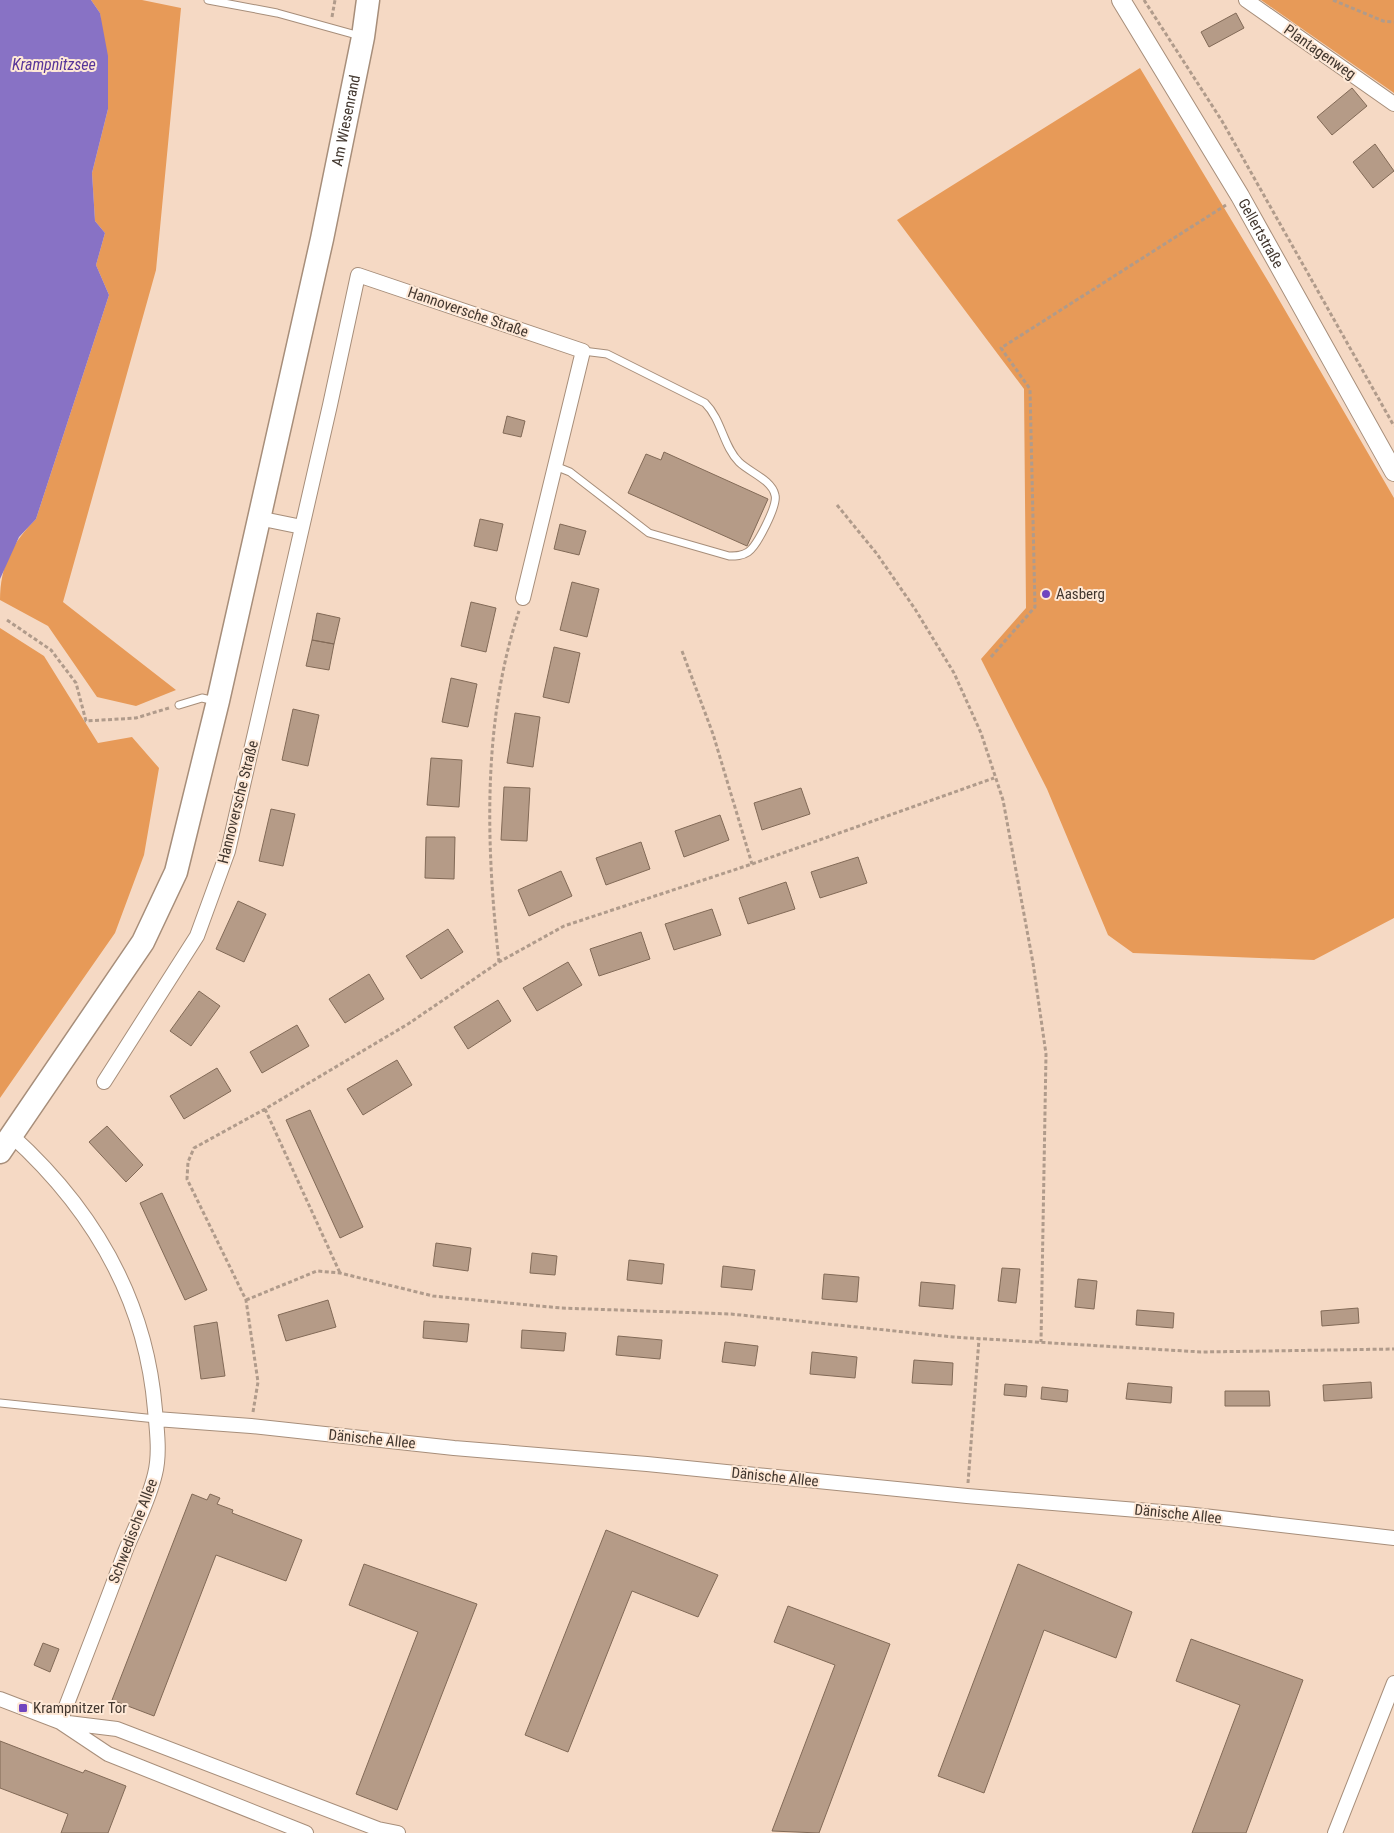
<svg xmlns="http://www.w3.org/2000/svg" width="1394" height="1833" viewBox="0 0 1394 1833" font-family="'Roboto Condensed',sans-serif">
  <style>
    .green { fill: #e79a58 }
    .water { fill: #8872c5 }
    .building { fill: #b59b87; stroke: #826a57 }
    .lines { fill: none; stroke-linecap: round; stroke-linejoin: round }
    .service-casing { stroke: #a78e7a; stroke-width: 9 }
    .minor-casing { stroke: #a78e7a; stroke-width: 16 }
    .tertiary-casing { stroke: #a78e7a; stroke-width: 20 }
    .primary-casing { stroke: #a78e7a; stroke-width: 25 }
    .path { stroke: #b09b8b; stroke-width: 3; stroke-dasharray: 4 2.5; stroke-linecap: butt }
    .service { stroke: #fff; stroke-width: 7 }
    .minor { stroke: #fff; stroke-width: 14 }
    .tertiary { stroke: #fff; stroke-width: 18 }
    .primary { stroke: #fff; stroke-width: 22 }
    .poi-dot { fill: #6f46bf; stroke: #fee8d6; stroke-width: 2 }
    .labels { text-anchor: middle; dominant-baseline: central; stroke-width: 4; stroke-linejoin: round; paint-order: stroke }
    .street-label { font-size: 15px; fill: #42372f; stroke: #fee8d6 }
    .poi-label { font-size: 15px; fill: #42372f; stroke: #fee8d6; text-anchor: start }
    .water-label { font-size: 16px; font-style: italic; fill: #583599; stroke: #fee8d6 }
  </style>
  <rect width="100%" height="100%" fill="#f5d9c4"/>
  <path class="green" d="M91,0H142L181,8L156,270L63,602L176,690L136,706L97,697L48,626L0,600C0,566 12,543 36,519L109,295L96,265L105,233L95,221L92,173L108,109L100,13Z
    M1261,0H1394V93Z
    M1140,68L1271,286L1394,498V918L1314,960L1133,953L1108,935L1047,789L981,659L1026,608L1024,389L897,220Z
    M0,628L44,656L98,743L132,737L159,768L144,855L115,933L0,1098Z"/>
  <path class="water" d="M0,0H91L100,13L108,56V109L92,173L95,221L105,233L96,265L109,295L36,519L19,537L0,579Z"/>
  <path class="building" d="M1236,13L1244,28L1209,47L1201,32Z
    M1352,88L1367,106L1332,135L1317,117Z
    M1375,144L1394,171L1373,188L1353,162Z
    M507,416L525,421L521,437L503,433Z
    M664,452L768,499L747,546L628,493L646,454L661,460Z
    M480,519L503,524L497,551L474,546Z
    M560,524L586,531L579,555L554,549Z
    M572,582L599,589L587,637L560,630Z
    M471,602L496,608L486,652L461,646Z
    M317,613L340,618L334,644L312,640Z
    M312,640L334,644L329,670L306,666Z
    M554,647L580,653L569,703L543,697Z
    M451,678L477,684L468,727L442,722Z
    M293,709L319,715L308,766L282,760Z
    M515,713L540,717L533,767L507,763Z
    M431,758L462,760L459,807L427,805Z
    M504,787L530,788L527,841L501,840Z
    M801,788L810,814L762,830L754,803Z
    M271,809L295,814L283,866L259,861Z
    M720,815L729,840L684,857L675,831Z
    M426,837H455L454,879L425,878Z
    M641,842L650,869L606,885L596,858Z
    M858,857L867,883L820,898L811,872Z
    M561,871L572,896L529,916L518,890Z
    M786,882L795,909L748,924L739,898Z
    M238,901L266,914L244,962L216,949Z
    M712,909L721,935L674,950L665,924Z
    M448,929L463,952L421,979L406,956Z
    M641,932L650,959L599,976L590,949Z
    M568,962L582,985L537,1011L523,988Z
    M369,974L384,999L345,1023L329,999Z
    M199,991L220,1006L191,1046L170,1031Z
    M498,1000L511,1021L468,1049L454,1027Z
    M297,1025L309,1046L262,1073L250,1052Z
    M397,1060L412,1085L363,1115L347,1089Z
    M217,1068L231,1091L184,1119L170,1096Z
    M310,1110L363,1227L340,1238L286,1120Z
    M107,1126L143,1165L126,1182L89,1142Z
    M162,1193L207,1290L185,1300L140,1203Z
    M436,1243L471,1248L468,1271L433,1266Z
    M532,1253L557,1256L555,1275L530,1273Z
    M629,1260L664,1264L662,1284L627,1280Z
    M723,1266L755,1270L752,1290L721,1287Z
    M1002,1268L1020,1269L1016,1303L998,1301Z
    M824,1274L859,1277L857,1302L822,1299Z
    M1078,1279L1097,1281L1094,1309L1075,1307Z
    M921,1282L955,1285L953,1309L919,1306Z
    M328,1300L336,1327L286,1341L278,1315Z
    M1358,1308L1359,1323L1322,1326L1321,1311Z
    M1137,1310L1174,1313L1173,1328L1136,1325Z
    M424,1321L469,1324L467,1342L423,1338Z
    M217,1322L225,1376L201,1379L194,1326Z
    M522,1330L566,1333L564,1351L521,1348Z
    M618,1336L662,1340L660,1359L616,1355Z
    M725,1342L758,1346L755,1366L722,1362Z
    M812,1352L857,1357L855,1378L810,1374Z
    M914,1360L953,1363L952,1385L912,1383Z
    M1371,1382L1372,1398L1324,1401L1323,1385Z
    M1128,1383L1172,1387L1171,1403L1126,1399Z
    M1005,1384L1027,1386L1026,1397L1004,1395Z
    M1042,1387L1068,1390L1067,1402L1041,1399Z
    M1225,1391H1269L1270,1406H1225Z
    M192,1494L207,1500L210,1494L220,1498L217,1504L233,1510L232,1513L302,1540L286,1581L216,1555L154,1716L112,1700Z
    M606,1530L718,1575L698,1617L632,1591L568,1752L525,1735Z
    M364,1564L477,1604L397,1810L356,1794L418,1632L349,1605Z
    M1018,1564L1132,1612L1116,1658L1044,1630L984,1793L938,1776Z
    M788,1606L890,1644L819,1833L772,1831L835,1665L774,1642Z
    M1191,1639L1303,1680L1246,1833H1192L1240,1705L1176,1681Z
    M43,1643L59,1649L50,1672L34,1665Z
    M0,1741L83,1773L85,1770L126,1786L108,1833H61L68,1814L0,1788Z"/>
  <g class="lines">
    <defs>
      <path id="service" d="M208,0L277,13L360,36
        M555,466L570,472L649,533L729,556C736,556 742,556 748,552C757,546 778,505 775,495C772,480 749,472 739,462C723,446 722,420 705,403L607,354L583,351
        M179,705L202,698L215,701
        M0,1403L156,1419"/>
      <path id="minor" d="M1246,0L1394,104
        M258,518L302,527
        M104,1082L197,936L228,851L330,405L358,275L583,351L523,598
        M11,1135C93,1209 146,1299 155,1410C157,1430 160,1455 155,1474C149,1500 135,1527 125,1552C104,1609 82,1665 60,1722
        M156,1419L251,1426L454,1448L647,1464L967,1496L1186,1514L1394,1538
        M0,1699L60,1722L108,1754L306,1833
        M60,1722L117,1729L378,1829L398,1833
        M1335,1833L1394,1683"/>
      <g id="tertiary">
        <path id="s1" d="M1121,0L1240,196L1394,472"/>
      </g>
      <g id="primary">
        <path id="s2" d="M0,1152L143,942L176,872L218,701L322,239L363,37L368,0"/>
      </g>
    </defs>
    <use href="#service" class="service-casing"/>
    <use href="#minor" class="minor-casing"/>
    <use href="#tertiary" class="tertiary-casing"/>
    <use href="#primary" class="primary-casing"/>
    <path class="path" d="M1144,0L1222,121L1394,426
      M1333,0L1383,21L1394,22
      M332,17L335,0
      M837,505L877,554L915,609L954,673L981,733L1003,800L1033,963L1046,1054L1041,1342
      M7,620L51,650L76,683L86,721L136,718L169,708
      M682,651L713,734L752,864
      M991,657L1035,607L1030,389L1001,348L1226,205
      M499,962C486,846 482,723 519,611
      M265,1109L340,1273
      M246,1300L317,1271L340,1273L433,1296L561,1308L731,1314L953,1337L1201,1352L1394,1349
      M253,1412L258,1382L246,1300L187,1179L188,1162L194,1148L265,1109L408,1024L499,962L564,926L752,864L994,778
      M968,1483L979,1339"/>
    <use href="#service" class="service"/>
    <use href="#minor" class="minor"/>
    <use href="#tertiary" class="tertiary"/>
    <use href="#primary" class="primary"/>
  </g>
  <g class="poi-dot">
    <circle cx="1046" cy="594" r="5"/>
    <rect x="18" y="1703" width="10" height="10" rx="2.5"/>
  </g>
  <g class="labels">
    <g class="street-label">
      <text transform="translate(1320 52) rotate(35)">Plantagenweg</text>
      <text stroke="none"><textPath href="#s2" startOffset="1102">Am Wiesenrand</textPath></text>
      <text stroke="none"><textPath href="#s1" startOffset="272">Gellertstraße</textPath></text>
      <text transform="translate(468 312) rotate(19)">Hannoversche Straße</text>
      <text transform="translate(238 802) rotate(-76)">Hannoversche Straße</text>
      <text transform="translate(372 1439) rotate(6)">Dänische Allee</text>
      <text transform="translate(775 1477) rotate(6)">Dänische Allee</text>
      <text transform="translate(1178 1514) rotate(6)">Dänische Allee</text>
      <text transform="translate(133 1531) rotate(-69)">Schwedische Allee</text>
    </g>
    <g class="poi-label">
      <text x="1056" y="594">Aasberg</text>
      <text x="33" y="1708">Krampnitzer Tor</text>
    </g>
    <g class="water-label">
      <text x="54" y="64">Krampnitzsee</text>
    </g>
  </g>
</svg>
